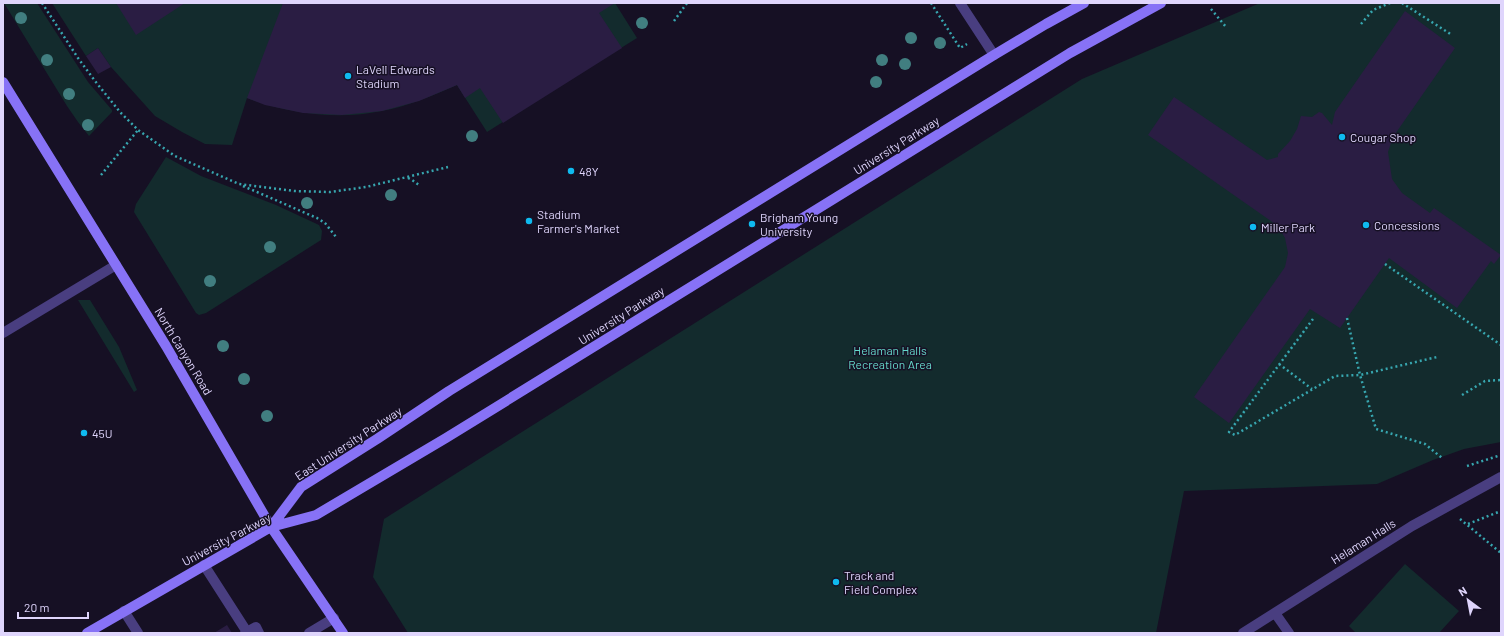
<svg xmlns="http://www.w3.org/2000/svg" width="1504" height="636" viewBox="0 0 1504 636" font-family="Barlow,sans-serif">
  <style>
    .green { fill: #132b2d }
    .building { fill: #2a1d43 }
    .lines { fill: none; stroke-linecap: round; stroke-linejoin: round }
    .path { stroke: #37a6af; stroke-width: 2.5; stroke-dasharray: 2 3; stroke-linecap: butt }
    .lane { stroke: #493e80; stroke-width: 10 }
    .secondary { stroke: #8772f6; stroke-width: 10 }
    .tree { fill: #417e80 }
    .poi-dot { fill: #0fbaef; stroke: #161024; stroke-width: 1.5 }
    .labels { text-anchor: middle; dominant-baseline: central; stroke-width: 3; stroke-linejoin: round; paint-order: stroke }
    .poi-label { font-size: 12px; fill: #dfd5fc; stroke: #161024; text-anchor: start }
    .street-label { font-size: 12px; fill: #dfd5fc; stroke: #161024 }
    .park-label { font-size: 12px; fill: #65d8cb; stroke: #161024 }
  </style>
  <rect width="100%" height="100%" fill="#161024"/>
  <path class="green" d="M4,3H37L88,82L112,110V112L89,136L78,122L67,106Z
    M52,3H615L637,38L487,132L457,85C432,96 408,106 382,111C338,120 289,114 247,98L232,145L205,144L182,132L155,116L111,67L98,48L86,56Z
    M1260,3H1501V442L1464,449L1433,460L1377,484L1184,491L1156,633H408L373,577L384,519L1082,79Z
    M166,157L201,176L276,205L319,225L322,231L321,240L206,313L199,315L196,313L134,212L136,204Z
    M78,300H90L119,347L137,390L134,392Z
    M1405,564L1459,611L1439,633H1356L1349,626Z"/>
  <path class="building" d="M116,3H185L136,35Z
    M283,3H615L599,13L622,48L503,123L480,88L465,98L457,85L419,101L382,111L342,115L303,113L265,105L247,98Z
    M1405,11L1455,48L1393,137L1388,152L1392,179L1402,193L1430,213L1434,208L1501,255L1494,264L1491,261L1457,308L1389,258L1340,328L1310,309L1229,423L1194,397L1285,267L1288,253L1285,238L1278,226L1148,135L1174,97L1267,160L1278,157V154L1290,141L1297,129L1301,116L1312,117L1319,112L1322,113L1332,125L1335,112Z
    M98,48L111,67L98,74L86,56Z
    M227,625L232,633H214Z"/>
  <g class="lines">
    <path class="path" d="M42,3L78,58L95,81L120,112L138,130L175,156L239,184L294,191L330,192L366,187L448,167
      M931,3L960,48L967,44
      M1402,3L1452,35
      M1211,9L1226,27
      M674,21L687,3
      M1361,24L1373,10L1390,3
      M101,175L138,130
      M408,178L412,180L419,185
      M243,186L317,218L325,223L336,237
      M1385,264L1501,345
      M1347,318L1360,375L1376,429L1425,444L1442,458
      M1313,319L1229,432L1235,435L1335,376L1360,375L1437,357
      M1279,364L1312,389
      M1462,395L1485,381L1501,380
      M1467,466L1501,455
      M1460,519L1501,553
      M1468,524L1501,511"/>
    <path class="lane" d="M960,3L994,55
      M3,333L116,265
      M204,565L247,632
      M124,611L138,633
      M1275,613L1289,633
      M245,633L256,627L259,633
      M309,633L334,618
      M1243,633L1412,526L1501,477"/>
    <path class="secondary" d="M3,82L166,346L271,527L343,633
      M271,527L301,487L377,439L449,391L994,55L1046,24L1084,3
      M87,633L271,527L316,515L446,438L1070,53L1161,3"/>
  </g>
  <g class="tree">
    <circle cx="21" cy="18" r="6"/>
    <circle cx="642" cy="23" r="6"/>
    <circle cx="911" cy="38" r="6"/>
    <circle cx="940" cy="43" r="6"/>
    <circle cx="47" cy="60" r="6"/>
    <circle cx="882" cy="60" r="6"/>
    <circle cx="905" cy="64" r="6"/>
    <circle cx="876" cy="82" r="6"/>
    <circle cx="69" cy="94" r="6"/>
    <circle cx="88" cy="125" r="6"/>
    <circle cx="472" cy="136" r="6"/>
    <circle cx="391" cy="195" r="6"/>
    <circle cx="307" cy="203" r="6"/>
    <circle cx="270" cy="247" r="6"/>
    <circle cx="210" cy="281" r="6"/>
    <circle cx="223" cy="346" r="6"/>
    <circle cx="244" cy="379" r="6"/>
    <circle cx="267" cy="416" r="6"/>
  </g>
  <g class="poi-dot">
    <circle cx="348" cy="76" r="4"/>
    <circle cx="1342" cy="137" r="4"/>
    <circle cx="571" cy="171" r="4"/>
    <circle cx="529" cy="221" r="4"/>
    <circle cx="752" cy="224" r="4"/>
    <circle cx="1366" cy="225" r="4"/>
    <circle cx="1253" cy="227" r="4"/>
    <circle cx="84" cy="433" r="4"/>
    <circle cx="836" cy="582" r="4"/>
  </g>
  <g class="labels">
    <g class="poi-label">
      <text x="356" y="69">LaVell Edwards<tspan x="356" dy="14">Stadium</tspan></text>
      <text x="1350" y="137">Cougar Shop</text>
      <text x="579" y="171">48Y</text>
      <text x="537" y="214">Stadium<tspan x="537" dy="14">Farmer's Market</tspan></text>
      <text x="760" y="217">Brigham Young<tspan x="760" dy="14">University</tspan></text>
      <text x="1374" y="225">Concessions</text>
      <text x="1261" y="227">Miller Park</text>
      <text x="92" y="433">45U</text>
      <text x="844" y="575">Track and<tspan x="844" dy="14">Field Complex</tspan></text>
    </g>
    <g class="street-label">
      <text transform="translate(896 145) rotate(-32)">University Parkway</text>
      <text transform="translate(621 315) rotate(-32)">University Parkway</text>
      <text transform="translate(184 351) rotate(59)">North Canyon Road</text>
      <text transform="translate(348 443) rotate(-33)">East University Parkway</text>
      <text transform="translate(226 539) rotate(-28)">University Parkway</text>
      <text transform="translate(1363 541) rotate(-32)">Helaman Halls</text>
    </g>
    <g class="park-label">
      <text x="890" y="350">Helaman Halls<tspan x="890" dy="14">Recreation Area</tspan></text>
    </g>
  </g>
  <rect width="1504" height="636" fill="none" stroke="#dfd5fc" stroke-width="8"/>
  <g transform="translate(1468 600) rotate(328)" stroke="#161024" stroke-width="3" paint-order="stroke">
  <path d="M0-3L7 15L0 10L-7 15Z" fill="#dfd5fc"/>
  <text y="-6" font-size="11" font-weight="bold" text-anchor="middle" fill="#dfd5fc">N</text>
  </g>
  <path d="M18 612v6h70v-6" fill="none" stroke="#dfd5fc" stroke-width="2"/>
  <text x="24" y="612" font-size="12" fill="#dfd5fc" stroke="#161024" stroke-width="3" paint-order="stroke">20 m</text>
</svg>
